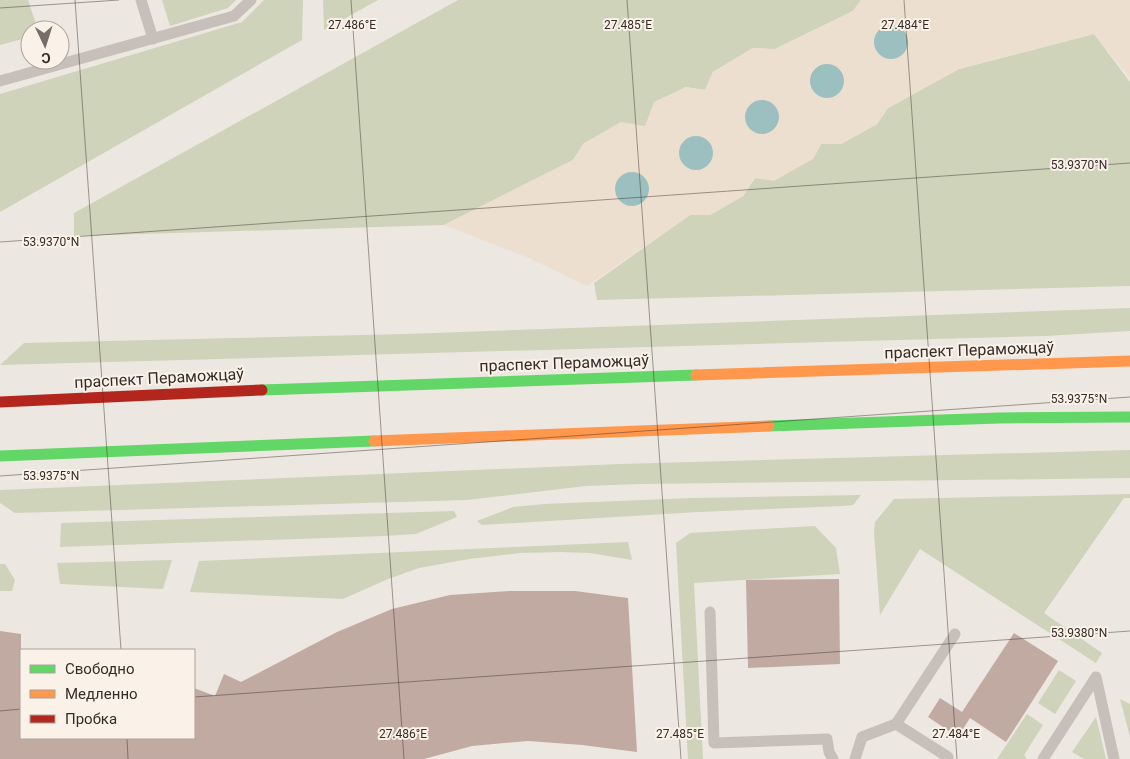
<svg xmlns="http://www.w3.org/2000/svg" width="1130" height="759" viewBox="0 0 1130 759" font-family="Roboto,sans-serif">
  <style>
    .green { fill: #cfd3ba }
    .plaza { fill: #ecdfd0 }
    .water { fill: #9cc0bf }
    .building { fill: #c1aaa2 }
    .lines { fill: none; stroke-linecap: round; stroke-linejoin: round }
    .lane { stroke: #c6bfba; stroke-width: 11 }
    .fast { stroke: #63d668; stroke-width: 11 }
    .slow { stroke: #ff974d; stroke-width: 11 }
    .jam { stroke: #b3261e; stroke-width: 11 }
    .ticks { fill: none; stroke: #372c28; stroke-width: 1; stroke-opacity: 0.45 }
    .labels { text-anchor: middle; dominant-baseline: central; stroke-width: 4; stroke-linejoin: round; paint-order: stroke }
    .street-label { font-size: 16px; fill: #372c28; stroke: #faf1e8 }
    .ticks-label { font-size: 12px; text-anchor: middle; fill: #372c28; stroke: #faf1e8; stroke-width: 4; stroke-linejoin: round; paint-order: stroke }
  </style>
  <rect width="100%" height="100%" fill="#ede7e1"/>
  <path class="green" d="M0,0H28L38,30H30V37L0,45Z
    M162,0H236L228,8L170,26Z
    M264,0H303L302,40L0,212V94L242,22Z
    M323,0H378L324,30Z
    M458,0H861L853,11L775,49L753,48L713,72L705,90L685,87L645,126L584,143L573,160L444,225L74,236V213Z
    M1094,34L1130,82V286L597,300L594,283L690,215H710L743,196L755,178L813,159L821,144H841L877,124L888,108L959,69Z
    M1130,308V331L1046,336L0,365L24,343L405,334Z
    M1130,450V478L641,484L586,486L467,500L15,513L0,503V490L620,464Z
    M1130,494V498H1124L1044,613L1102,653L1096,663L920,549L880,615L874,533L875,522L894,499Z
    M861,495L853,505L842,506L699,512L482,525L477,521L513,507L544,504L692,498Z
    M454,511L457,517L416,534L384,536L60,547L61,523Z
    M815,526L836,548L840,574L694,583L703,759H688L676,543L690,533Z
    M628,542L632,560L590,553L561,552L520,553L469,559L419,568L388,579L343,599L190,592L199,561Z
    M172,560L163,589L60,584L57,563Z
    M0,564H5L15,580L12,591H0Z
    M1059,670L1076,681L1055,714L1038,703Z
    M1120,699L1130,704V737Z
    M1027,714L1043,725L1024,755L1027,759H997Z
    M1096,717L1106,759H1084L1072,752Z"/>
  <path class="plaza" d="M861,0H1130V78L1094,34L959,69L888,108L877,124L841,144H821L813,159L774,181L755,178L743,196L710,215H690L587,286L529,258L444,225L573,160L584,143L621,122L645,126L654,102L686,87L705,90L713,72L753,48L775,49L853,11Z"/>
  <path class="water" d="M874 42a17 17 0 1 1 34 0a17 17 0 1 1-34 0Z
    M810 81a17 17 0 1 1 34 0a17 17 0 1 1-34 0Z
    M745 117a17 17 0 1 1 34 0a17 17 0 1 1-34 0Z
    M679 153a17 17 0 1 1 34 0a17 17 0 1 1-34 0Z
    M615 189a17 17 0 1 1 34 0a17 17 0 1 1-34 0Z"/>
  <path class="building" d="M839,579L840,664L748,668L746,580Z
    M509,591H575L628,598L637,752L582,745L528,741L472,746L424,759H0V631L21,634V738H194V688L215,696L224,674L241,682L337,632L392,609L450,595Z
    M1014,633L1058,661L1006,742L970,718L958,737L928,717L940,698L962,712Z"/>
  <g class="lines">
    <path class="lane" d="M141,0L153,39
      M0,81L234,16L251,0
      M710,612L714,743L827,739L829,752L833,759
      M1096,677L1114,759
      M896,724L948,757
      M855,759L862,737L896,724L955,634
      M1043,759L1096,677"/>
    <path class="fast" d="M262,390L696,375
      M769,426L999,418L1130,417
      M0,456L374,441"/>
    <path class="slow" d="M696,375L1130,361
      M374,441L769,426"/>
    <path class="jam" d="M0,402L262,390"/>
  </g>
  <path class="ticks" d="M75,0L121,650M351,0L404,759M627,0L681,759M904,0L957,759M0,8L119,0M0,242L1130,163M0,476L1130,397M194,697L1130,631M0,711L21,709M127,738L128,759"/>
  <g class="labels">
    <g class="street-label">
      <text transform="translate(969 350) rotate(-2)">праспект Пераможцаў</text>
      <text transform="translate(564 363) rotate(-2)">праспект Пераможцаў</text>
      <text transform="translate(159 378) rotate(-3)">праспект Пераможцаў</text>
    </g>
  </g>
  <g class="ticks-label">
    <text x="352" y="29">27.486°E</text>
    <text x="628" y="29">27.485°E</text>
    <text x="905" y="29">27.484°E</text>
    <text x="1079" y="169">53.9370°N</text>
    <text x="51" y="246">53.9370°N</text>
    <text x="1079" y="403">53.9375°N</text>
    <text x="51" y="480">53.9375°N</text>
    <text x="1079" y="637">53.9380°N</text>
    <text x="403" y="738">27.486°E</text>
    <text x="680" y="738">27.485°E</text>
    <text x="956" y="738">27.484°E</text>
  </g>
  <rect x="20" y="649" width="175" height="90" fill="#faf1e8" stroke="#aca29b"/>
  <rect x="30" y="665" width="25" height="8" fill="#63d668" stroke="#aca29b"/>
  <text x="65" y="674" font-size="15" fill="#372c28">Свободно</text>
  <rect x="30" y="690" width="25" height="8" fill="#ff974d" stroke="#aca29b"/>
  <text x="65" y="699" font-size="15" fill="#372c28">Медленно</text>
  <rect x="30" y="715" width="25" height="8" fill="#b3261e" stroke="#aca29b"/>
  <text x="65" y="724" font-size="15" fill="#372c28">Пробка</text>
  <g transform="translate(45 45) rotate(176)"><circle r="24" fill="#faf1e8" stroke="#aca29b"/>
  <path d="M0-4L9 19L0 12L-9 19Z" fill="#776d69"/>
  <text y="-8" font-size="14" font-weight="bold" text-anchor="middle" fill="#372c28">С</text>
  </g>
</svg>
